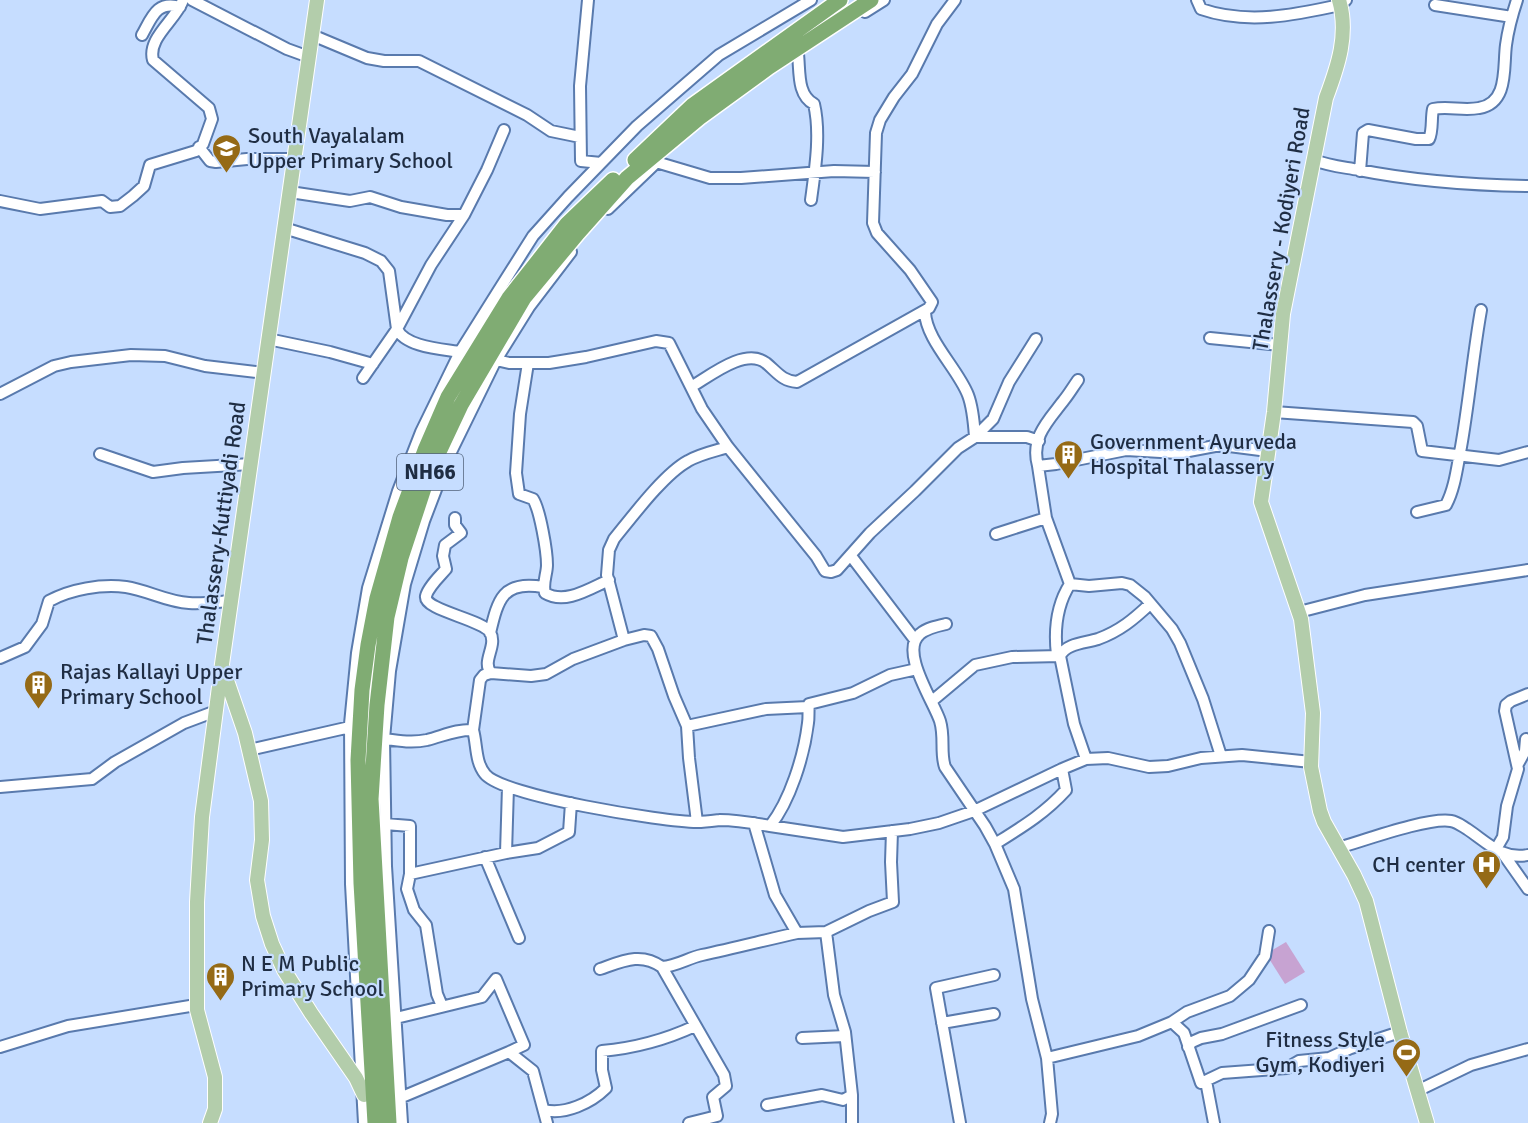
<svg xmlns="http://www.w3.org/2000/svg" width="1528" height="1123" viewBox="0 0 1528 1123" font-family="Signika,sans-serif">
  <style>
    .green { fill: #c7a3d2 }
    .lines { fill: none; stroke-linecap: round; stroke-linejoin: round }
    .minor-casing { stroke: #597aad; stroke-width: 14 }
    .major-casing { stroke: #fff; stroke-width: 16 }
    .highway-casing { stroke: #fff; stroke-width: 18 }
    .minor { stroke: #fff; stroke-width: 10 }
    .major { stroke: #b3cdab; stroke-width: 14 }
    .highway { stroke: #80ac73; stroke-width: 15 }
    .labels { text-anchor: middle; dominant-baseline: central; stroke-width: 4.5; stroke-linejoin: round; paint-order: stroke }
    .shield { fill: #c6ddff; stroke: #51627b; stroke-width: 1.5 }
    .shield-label { font-size: 21px; font-weight: bold; fill: #1f2d43 }
    .poi-label { font-size: 22px; fill: #1f2d43; stroke: #c6ddff; text-anchor: start }
    .street-label { font-size: 22px; fill: #1f2d43; stroke: #c6ddff }
  </style>
  <rect width="100%" height="100%" fill="#c6ddff"/>
  <path class="green" d="M1286,942L1305,972L1285,984L1266,954Z"/>
  <g class="lines">
    <defs>
      <path id="minor" d="M192,0L287,49L309,57
        M588,0L580,86L581,161L601,163
        M1197,0L1201,9C1247,25 1295,15 1340,5L1346,0
        M1435,5L1512,17
        M865,12L884,0
        M142,35C152,17 157,0 180,7
        M312,35L367,58L384,61H419L527,115L551,131L580,137
        M798,54C800,72 797,95 814,104C821,134 815,170 811,200
        M199,147L210,161L216,162L247,159H294
        M1314,160C1329,166 1343,167 1359,170C1414,181 1471,185 1528,186
        M656,162L710,178H741L834,171L875,172
        M1360,171L1363,133L1368,130L1416,139H1429C1433,131 1431,118 1433,109C1448,106 1464,111 1479,108C1509,103 1503,67 1506,45C1508,30 1512,15 1517,0
        M290,192L350,201L370,197L401,207L447,215H464
        M0,201L40,209L102,201L110,207L120,206L133,196L144,186L150,165L196,151L203,144L212,119L209,108L153,60C147,38 176,20 183,0
        M608,209L658,161
        M284,228L365,253L381,261L389,271L397,329C405,347 442,349 460,352
        M925,312C926,340 958,369 968,395C973,408 974,423 975,437
        M1210,338L1280,345
        M268,339L330,352L373,364
        M496,360L509,363H549L586,357L656,341L669,343L702,409L728,447L816,556L825,571L831,572L837,570L870,533L915,491L958,448L975,437L993,419L1009,382L1036,339
        M528,363L520,414L516,473L519,494L533,499C540,510 547,551 547,565C547,574 542,584 545,593C565,605 589,589 609,580
        M363,378L397,329L431,265L464,215L487,170L504,130
        M1078,380C1073,387 1069,394 1064,400C1049,420 1030,437 1038,466L1056,464L1126,450L1178,453L1215,446H1229L1268,451
        M691,387C710,376 745,347 766,363C777,372 782,381 797,382L929,308L932,302L910,270L877,233L873,223L876,133L880,120L894,97L912,74L937,24L955,0
        M0,394L54,366L71,362L131,355L165,356L205,366L264,373
        M1274,412L1413,422L1417,426L1422,451L1499,460L1528,452
        M975,437H1027L1039,441
        M100,454L153,472L183,468L251,464
        M1038,466L1046,518L1070,584C1056,606 1054,630 1057,655
        M1417,512L1446,505C1455,488 1457,467 1461,447C1469,402 1473,355 1481,310
        M455,518V525L461,533L445,545L443,556L446,569C440,576 428,587 426,596C423,610 481,619 490,632C498,646 481,661 491,673L531,676L546,674L573,659L624,640L607,575L609,550L614,539C632,517 664,474 688,461C700,454 715,451 728,447
        M996,534L1046,518
        M851,556L915,640
        M1070,584L1089,586L1122,583L1130,585L1145,597L1172,629L1180,643L1203,699L1221,756
        M1299,612L1365,595L1528,570
        M946,624C937,626 927,628 920,634C899,651 934,702 940,721C945,737 940,753 945,767L985,826L995,844C1022,827 1044,814 1066,790L1062,769L1086,759L1108,758L1149,767L1168,766L1201,758L1242,755L1311,762
        M490,633C498,599 503,580 543,587
        M624,640L644,635L651,636L658,649L674,696L687,726L689,758L697,822
        M0,658L25,647L42,624L49,601C71,589 101,584 126,587C147,590 167,602 189,603C203,604 217,602 231,601
        M932,701L975,665L1012,657L1060,656
        M687,726L766,709L808,707
        M473,730L480,680L484,675L491,673
        M384,739C399,741 413,743 427,740C443,736 457,729 473,730C477,744 475,762 485,774C502,796 664,822 697,822C705,822 712,821 720,820C737,820 753,823 770,826C790,801 804,756 808,723C809,717 808,711 809,704L853,693L890,675L917,669
        M249,750L350,727
        M1086,759L1074,724L1060,656C1066,643 1086,643 1098,639C1120,631 1134,619 1150,604
        M1518,764L1525,751L1526,739
        M0,787L92,779L115,762L184,723L216,711
        M754,823L775,895L797,933L826,932L834,995L845,1032L852,1095V1123
        M385,824L410,826V874L407,889L414,910L426,925L437,994L442,1006
        M770,826L843,837L910,829L939,823L974,811L1062,769
        M995,844L1014,889L1032,999L1047,1058L1052,1114L1050,1123
        M1338,848C1363,841 1428,817 1451,821C1457,822 1462,826 1467,829C1488,843 1502,860 1528,855
        M1496,849L1503,837L1507,806L1518,769L1505,711L1506,705L1511,701L1528,694
        M506,853L538,848L569,832L571,803
        M1504,855L1528,889
        M485,857L519,938
        M410,874L506,853L508,787
        M826,932L869,911L893,902L891,862L892,831
        M662,967L724,1075L726,1086L713,1097L717,1116L689,1123
        M600,969C623,961 641,952 662,967C677,966 688,958 702,955C734,948 766,940 797,933
        M396,1018L482,997L496,979L524,1045L509,1052
        M1172,1022L1187,1012L1230,996L1249,980L1265,956L1269,931
        M942,1023L994,1014
        M802,1038L845,1036
        M0,1047L68,1026L196,1005
        M1188,1047L1192,1042L1201,1038L1222,1034L1301,1005
        M1047,1058L1138,1036L1172,1022L1184,1033L1201,1083L1222,1073L1287,1068L1299,1061L1329,1058L1351,1048L1400,1032
        M1206,1081L1214,1123
        M1417,1091L1471,1065L1528,1049
        M402,1097L509,1052L533,1071L547,1123
        M767,1105L822,1095L843,1100L852,1095
        M544,1110C565,1115 591,1103 606,1088L602,1070V1051C635,1048 665,1040 695,1026
        M364,1123L351,884L350,724L357,653L368,588L398,491L421,432L460,352L497,293L533,236L568,197L637,126L719,55L811,0
        M402,1123L386,866L384,739L390,671L405,584L424,521L448,458L496,360L529,307L571,252
        M960,1123L936,988L994,975"/>
      <path id="major" d="M1339,0C1349,34 1338,66 1326,98L1283,314L1274,412L1261,502L1301,619L1313,713L1311,767L1320,811L1324,822L1354,875L1366,901L1400,1032L1427,1123
        M222,666L245,733L261,801L262,840L257,880L263,916L272,944L284,970L311,1013L356,1078L364,1095
        M210,1123L215,1109V1077L197,1010V902L202,817L222,664L317,0"/>
      <path id="highway" d="M635,160L693,105L840,0
        M375,1123L361,883L358,760L362,690L368,645L377,598L400,517L425,450L448,397L509,298L567,224L613,180
        M389,1123L371,799L377,705L387,617L401,558L429,473L461,405L524,298L578,233L627,178L699,118L769,67L871,0"/>
    </defs>
    <use href="#minor" class="minor-casing"/>
    <use href="#major" class="major-casing"/>
    <use href="#highway" class="highway-casing"/>
    <use href="#minor" class="minor"/>
    <use href="#major" class="major"/>
    <use href="#highway" class="highway"/>
  </g>
  <defs>
    <symbol id="school-pin" viewBox="-11 -11 22 30"><path d="M0 17L-7.5 6A9.5 9.5 0 1 1 7.5 6Z" fill="#956a16" stroke="#c6ddff"/><path d="M0-5L7-2L0 1L-7-2ZM-4 1L0 2.5L4 1V4Q0 6-4 4Z" fill="#fff"/></symbol>
    <symbol id="building-pin" viewBox="-11 -11 22 30"><path d="M0 17L-7.5 6A9.5 9.5 0 1 1 7.5 6Z" fill="#956a16" stroke="#c6ddff"/><path d="M-4-6H4V6H1V3H-1V6H-4ZM-2.5-4.3h1.7v1.8h-1.7ZM.8-4.3h1.7v1.8H.8ZM-2.5-1h1.7V.8h-1.7ZM.8-1h1.7V.8H.8Z" fill="#fff"/></symbol>
    <symbol id="hospital-pin" viewBox="-11 -11 22 30"><path d="M0 17L-7.5 6A9.5 9.5 0 1 1 7.5 6Z" fill="#956a16" stroke="#c6ddff"/><path d="M-5-5h3v3.5h4V-5h3V5h-3V1.5h-4V5h-3Z" fill="#fff"/></symbol>
    <symbol id="stadium-pin" viewBox="-11 -11 22 30"><path d="M0 17L-7.5 6A9.5 9.5 0 1 1 7.5 6Z" fill="#956a16" stroke="#c6ddff"/><path d="M0-5a6.5 5 0 1 0 0 10a6.5 5 0 1 0 0-10ZM-3.5-1.8h7v3.6h-7Z" fill="#fff"/></symbol>
  </defs>
  <g fill-rule="evenodd">
    <use href="#school-pin" x="210" y="132" width="33" height="45"/>
    <use href="#building-pin" x="1052" y="438" width="33" height="45"/>
    <use href="#building-pin" x="22" y="668" width="33" height="45"/>
    <use href="#hospital-pin" x="1470" y="848" width="33" height="45"/>
    <use href="#building-pin" x="204" y="960" width="33" height="45"/>
    <use href="#stadium-pin" x="1390" y="1036" width="33" height="45"/>
  </g>
  <g class="labels">
    <rect class="shield" x="397" y="454" width="66" height="36" rx="4.5"/>
    <g class="shield-label">
      <text x="430" y="472">NH66</text>
    </g>
    <g class="poi-label">
      <text x="248" y="135">South Vayalalam<tspan x="248" dy="25">Upper Primary School</tspan></text>
      <text x="1090" y="441">Government Ayurveda<tspan x="1090" dy="25">Hospital Thalassery</tspan></text>
      <text x="60" y="671">Rajas Kallayi Upper<tspan x="60" dy="25">Primary School</tspan></text>
      <text x="1465" y="864" text-anchor="end">CH center</text>
      <text x="241" y="963">N E M Public<tspan x="241" dy="25">Primary School</tspan></text>
      <text x="1385" y="1039" text-anchor="end">Fitness Style<tspan x="1385" dy="25">Gym, Kodiyeri</tspan></text>
    </g>
    <g class="street-label">
      <text transform="translate(1281 229) rotate(-80)">Thalassery - Kodiyeri Road</text>
      <text transform="translate(221 523) rotate(-82)">Thalassery-Kuttiyadi Road</text>
    </g>
  </g>
</svg>
